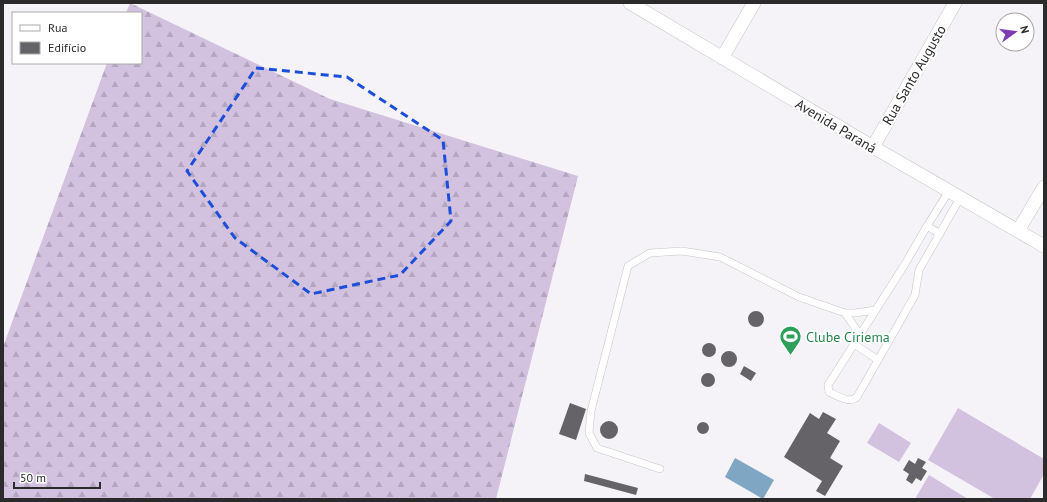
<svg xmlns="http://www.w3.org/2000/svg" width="1047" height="502" viewBox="0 0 1047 502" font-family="'PT Sans',sans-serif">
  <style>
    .grass { fill: #d2c1df }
    .forest { fill: url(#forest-firs) }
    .water { fill: #7fa7c3 }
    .building { fill: #656367 }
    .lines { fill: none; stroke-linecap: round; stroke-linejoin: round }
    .lane-casing { stroke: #c6c4c8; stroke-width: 8 }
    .street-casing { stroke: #c6c4c8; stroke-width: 14 }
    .lane { stroke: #fff; stroke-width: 7 }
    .street { stroke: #fff; stroke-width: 13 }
    .marked { fill: none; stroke: #1d4ed8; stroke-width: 3; stroke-dasharray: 8 5; stroke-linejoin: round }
    .labels { text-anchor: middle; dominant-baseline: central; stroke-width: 4; stroke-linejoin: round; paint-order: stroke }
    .street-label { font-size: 14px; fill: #2b2b2c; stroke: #fff }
    .leisure-label { font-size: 14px; fill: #27864d; stroke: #fff; text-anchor: start }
  </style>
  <defs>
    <pattern id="forest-firs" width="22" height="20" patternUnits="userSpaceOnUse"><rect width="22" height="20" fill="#d2c1df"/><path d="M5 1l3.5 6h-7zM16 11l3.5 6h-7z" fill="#b4a6c0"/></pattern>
  </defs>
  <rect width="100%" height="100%" fill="#f5f3f7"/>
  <path class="grass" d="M958,408L1044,459V474L1030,499H995L928,460Z
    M879,423L911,443L899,462L867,443Z
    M929,475L968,499H915Z"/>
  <path class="forest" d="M130,3L330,99L578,176L496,499H3V347L107,63H141V13H126Z"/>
  <path class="water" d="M735,458L774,480L763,499L725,477Z"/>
  <path class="building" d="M748 319a8 8 0 1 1 16 0a8 8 0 1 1-16 0Z
    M702 350a7 7 0 1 1 14 0a7 7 0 1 1-14 0Z
    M721 359a8 8 0 1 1 16 0a8 8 0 1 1-16 0Z
    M744,366L756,373L751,381L740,374Z
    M701 380a7 7 0 1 1 14 0a7 7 0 1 1-14 0Z
    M570,403L586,409L576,440L559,434Z
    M823,412L836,419L827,433L840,441L830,458L843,466L825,496L816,491L822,481L784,457L810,413L819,419Z
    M600 430a9 9 0 1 1 18 0a9 9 0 1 1-18 0Z
    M697 428a6 6 0 1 1 12 0a6 6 0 1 1-12 0Z
    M918,458L926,462L922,468L927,471L921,481L916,478L912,484L906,480L909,474L903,470L909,460L915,464Z
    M585,474L638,488L636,495L584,481Z"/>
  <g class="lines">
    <defs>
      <path id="lane" d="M949,191L927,226L905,264L828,385L829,392C838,396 849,404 857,397L915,295L919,270L960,198
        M927,226L940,234
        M845,313L860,335
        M854,344L878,360
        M660,469L597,448L589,433L591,411L628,266L650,253L682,251L720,257L799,297L845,313H855L876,310"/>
      <path id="street" d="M630,3L873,147L1044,246
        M722,58L754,3
        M873,147L955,3
        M1018,231L1044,187"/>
    </defs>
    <use href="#lane" class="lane-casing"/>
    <use href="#street" class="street-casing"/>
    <use href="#lane" class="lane"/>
    <use href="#street" class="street"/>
  </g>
  <path class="marked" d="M256,68L347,77L443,140L451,221L400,275L311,294L235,238L187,171Z"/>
  <defs>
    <symbol id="stadium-pin" viewBox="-11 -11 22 30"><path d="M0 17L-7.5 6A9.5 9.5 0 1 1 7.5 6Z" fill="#2e9e5b" stroke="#fff"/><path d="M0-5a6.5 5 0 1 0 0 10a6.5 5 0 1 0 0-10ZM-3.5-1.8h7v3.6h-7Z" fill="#fff"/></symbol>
  </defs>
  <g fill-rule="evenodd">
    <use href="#stadium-pin" x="778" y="324" width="25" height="34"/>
  </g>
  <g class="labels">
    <g class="street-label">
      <text transform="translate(914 75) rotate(-60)">Rua Santo Augusto</text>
      <text transform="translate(836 126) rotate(31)">Avenida Paraná</text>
    </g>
    <g class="leisure-label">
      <text x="806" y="337">Clube Ciriema</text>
    </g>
  </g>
  <rect width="1047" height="502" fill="none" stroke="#2b2b2c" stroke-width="8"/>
  <rect x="12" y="12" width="130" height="52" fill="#ffffff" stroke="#aaaaab"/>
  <rect x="20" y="25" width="20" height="6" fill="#ffffff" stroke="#aaaaab"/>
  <text x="48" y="32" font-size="12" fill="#2b2b2c">Rua</text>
  <rect x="20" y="42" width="20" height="12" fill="#656367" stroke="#aaaaab"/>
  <text x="48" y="52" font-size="12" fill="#2b2b2c">Edifício</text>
  <g transform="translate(1015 32) rotate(76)"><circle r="19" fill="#ffffff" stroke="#aaaaab"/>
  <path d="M0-3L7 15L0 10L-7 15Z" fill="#7e3cb0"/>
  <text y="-6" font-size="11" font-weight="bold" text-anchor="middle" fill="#2b2b2c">N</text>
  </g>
  <path d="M14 482v6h86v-6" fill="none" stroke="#2b2b2c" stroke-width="2"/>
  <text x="20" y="482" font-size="12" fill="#2b2b2c" stroke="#ffffff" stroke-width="3" paint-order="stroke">50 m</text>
</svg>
